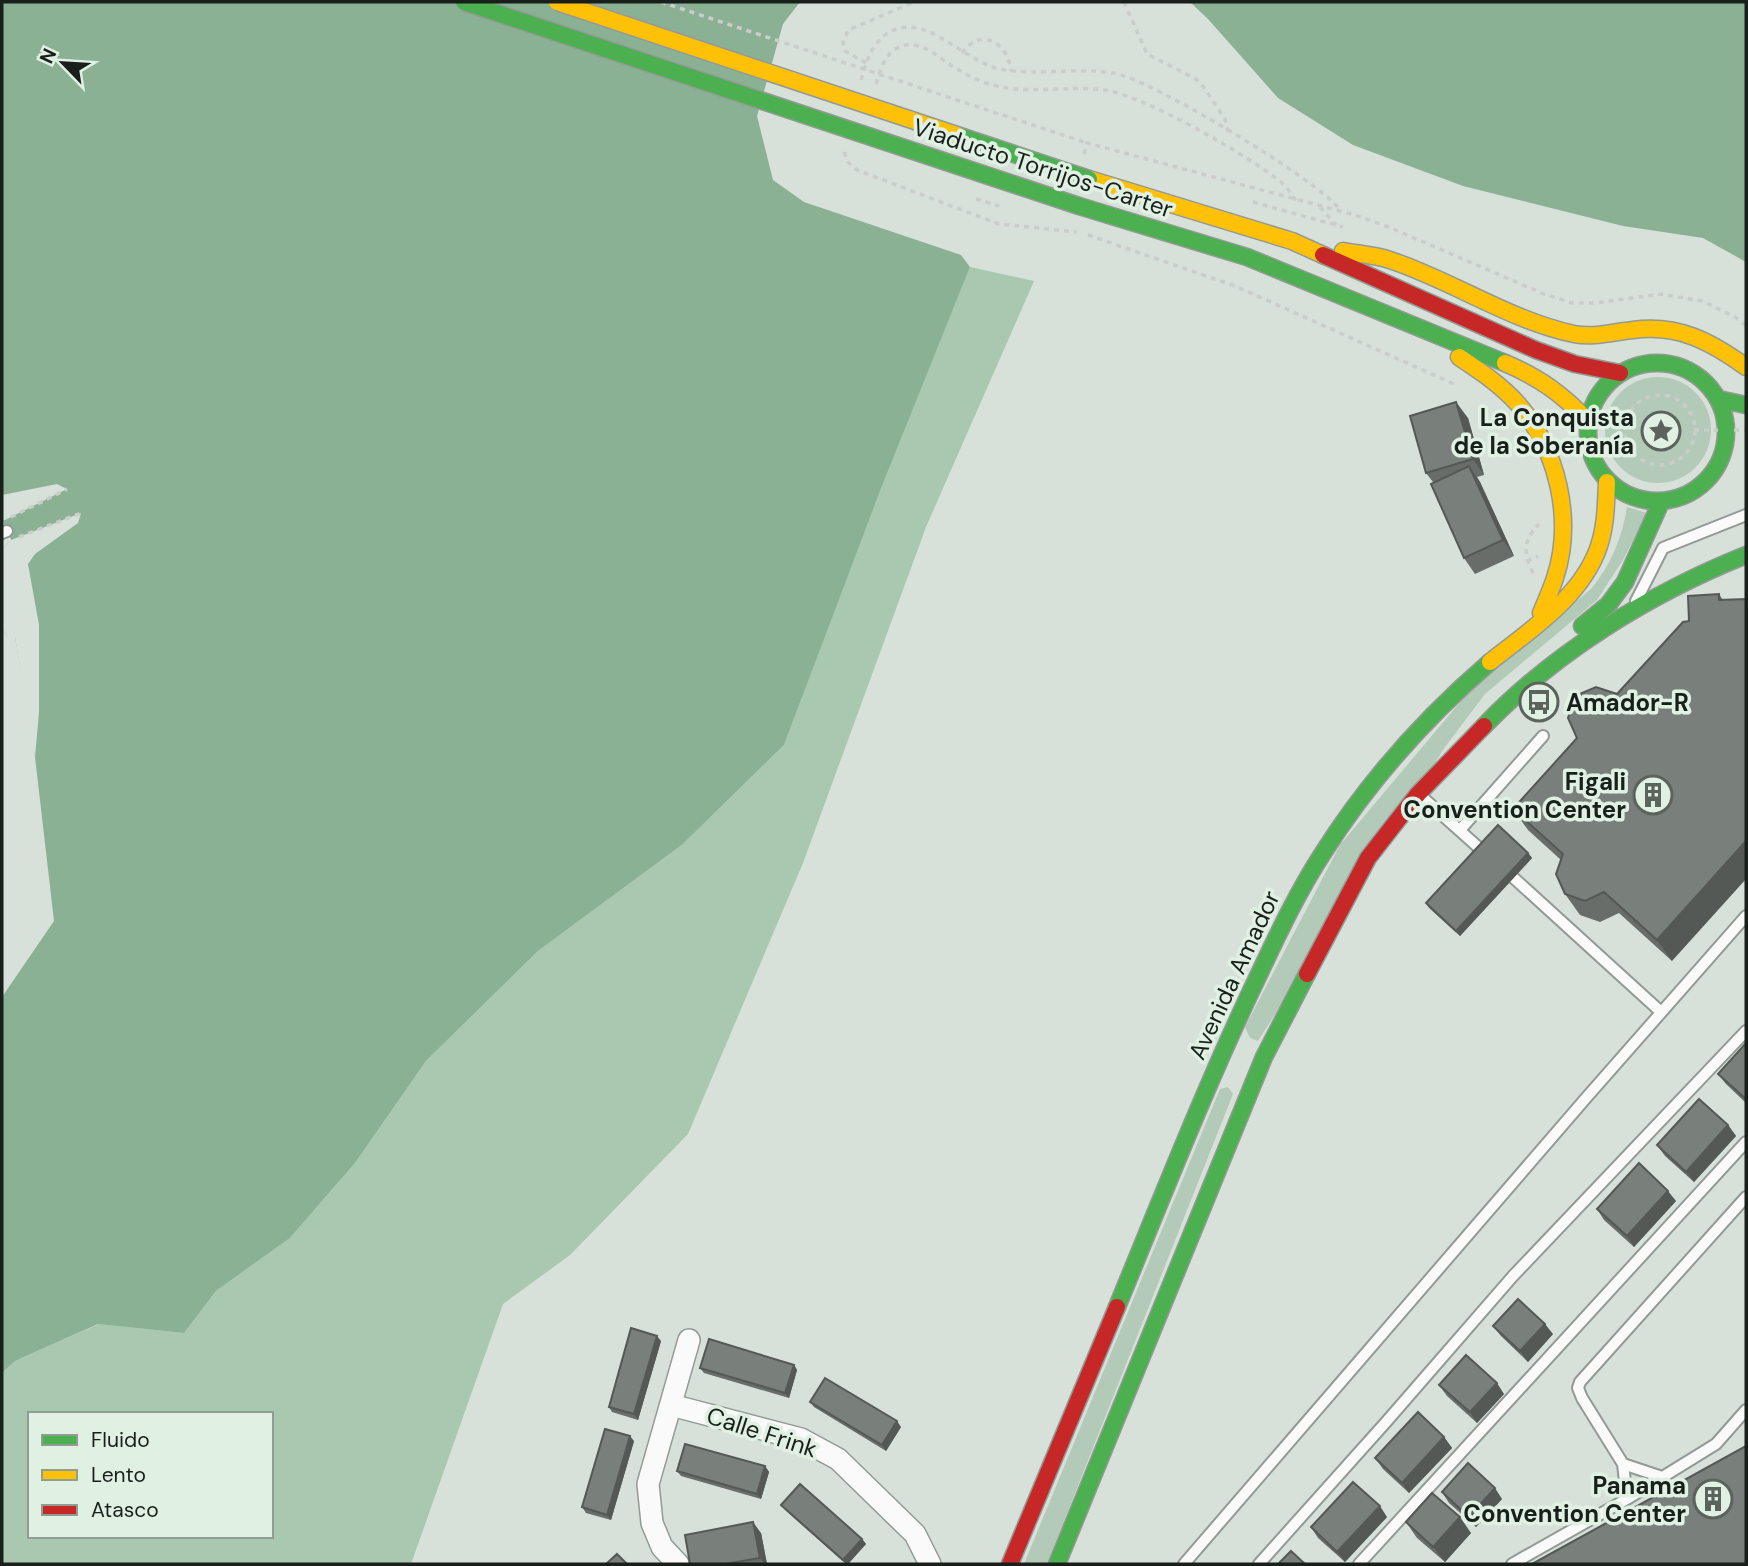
<svg xmlns="http://www.w3.org/2000/svg" width="1748" height="1566" viewBox="0 0 1748 1566" font-family="'DM Sans',sans-serif">
  <style>
    .green { fill: #b2cab7 }
    .forest { fill: #a8c8b0; fill-rule: evenodd }
    .water { fill: #8bb195 }
    .pier { fill: #d7e0d9 }
    .lines { fill: none; stroke-linecap: round; stroke-linejoin: round }
    .lane-casing { stroke: #939a95; stroke-width: 14 }
    .street-casing { stroke: #939a95; stroke-width: 24 }
    .fast-casing { stroke: #939a95; stroke-width: 19 }
    .slow-casing { stroke: #939a95; stroke-width: 19 }
    .jam-casing { stroke: #939a95; stroke-width: 19 }
    .path { stroke: #cbcdcb; stroke-width: 3.5; stroke-dasharray: 5 5; stroke-linecap: butt }
    .lane { stroke: #f9faf9; stroke-width: 10 }
    .street { stroke: #f9faf9; stroke-width: 21 }
    .fast { stroke: #4caf50; stroke-width: 16 }
    .slow { stroke: #ffc107; stroke-width: 16 }
    .jam { stroke: #c62828; stroke-width: 16 }
    .fast-bridge-casing { stroke: #939a95; stroke-width: 19; stroke-linecap: butt }
    .slow-bridge-casing { stroke: #939a95; stroke-width: 19; stroke-linecap: butt }
    .path-bridge { stroke: #cbcdcb; stroke-width: 3.5; stroke-dasharray: 5 5; stroke-linecap: butt }
    .fast-bridge { stroke: #4caf50; stroke-width: 16 }
    .slow-bridge { stroke: #ffc107; stroke-width: 16 }
    .wall { fill: #686d69 }
    .shaded-wall { fill: #555955 }
    .building { fill: #797f7a; stroke: #555955; stroke-width: 2 }
    .labels { text-anchor: middle; dominant-baseline: central; stroke-width: 7; stroke-linejoin: round; paint-order: stroke }
    .street-label { font-size: 24px; fill: #191f1a; stroke: #e0f1e4 }
    .poi-label { font-size: 24px; font-weight: bold; fill: #191f1a; stroke: #e0f1e4; text-anchor: end }
  </style>
  <rect width="100%" height="100%" fill="#d7e0d9"/>
  <path class="green" d="M1605 430a53 53 0 1 1 106 0a53 53 0 1 1-106 0Z
    M1627,507L1647,513L1623,560L1597,600L1485,694L1445,747L1258,1041L1250,1038L1245,1027L1340,845L1472,688L1591,589C1611,565 1622,538 1627,507Z
    M1228,1087L1233,1094L1047,1564H1024L1220,1089Z"/>
  <path class="forest" d="M970,267L1034,281L926,527L803,863L688,1134L570,1255L503,1304L411,1564H2V1373L15,1361L99,1324L184,1333L216,1291L290,1238L355,1163L426,1061L538,951L683,844L784,745L880,488ZM30,1414H271V1536H30Z"/>
  <path class="water" d="M2,2H800L783,24L757,116L773,180L804,202L961,255L970,267L881,488L784,745L683,844L538,951L426,1061L355,1163L290,1238L216,1291L184,1333L98,1324L15,1361L2,1373V997L54,921L32,731L15,637H7L2,628V549L11,540L2,522Z
    M1190,2H1746V262L1703,238L1623,226L1463,186L1353,145L1278,98L1208,19Z"/>
  <path class="pier" d="M57,484L67,489L3,521L11,540L81,513L78,523L35,554L28,564L39,625V712L35,757L15,637H7L2,628V549L9,542L2,544L7,539L2,527V495Z"/>
  <g class="lines">
    <defs>
      <path id="lane" d="M2,533L7,531
        M1636,601L1663,548L1746,515
        M1421,796L1487,855
        M1460,830L1543,736
        M1505,870L1661,1012
        M1623,1464L1662,1477
        M1627,1499L1623,1464L1582,1398L1578,1388L1580,1382L1746,1197
        M1184,1564L1586,1098L1746,916
        M1259,1564L1387,1421L1513,1276L1746,1031
        M1359,1564L1746,1142
        M1512,1564L1627,1499L1716,1444L1746,1410"/>
      <path id="street" d="M671,1405L801,1439L838,1459L915,1534L930,1564
        M678,1564L662,1547L652,1523L648,1484L689,1340"/>
      <path id="fast" d="M1079,206L1247,257L1505,363
        M1588 432a69 69 0 1 1 138 0a69 69 0 1 1-138 0Z
        M1718,399L1746,405
        M1582,626L1608,605L1625,582L1661,502
        M1484,726C1555,652 1651,593 1746,555
        M1117,1307C1161,1200 1203,1093 1252,989C1274,943 1295,896 1323,853C1368,782 1426,717 1490,662
        M1057,1564L1264,1057L1307,974"/>
      <path id="slow" d="M1089,179L1292,241L1323,255
        M1343,251C1359,254 1375,255 1390,260C1453,281 1509,320 1574,334C1594,338 1613,332 1633,330C1678,324 1710,341 1746,367
        M1459,357C1480,371 1501,385 1518,404C1558,450 1574,520 1555,578C1551,590 1546,601 1541,613
        M1505,363C1540,378 1562,394 1588,421
        M1490,662C1530,630 1582,597 1599,546C1606,525 1606,503 1607,482"/>
      <path id="jam" d="M1323,255L1536,350L1575,364L1620,373
        M1307,974L1368,858L1418,794L1484,726
        M1010,1564L1117,1307"/>
    </defs>
    <use href="#lane" class="lane-casing"/>
    <use href="#street" class="street-casing"/>
    <use href="#fast" class="fast-casing"/>
    <use href="#slow" class="slow-casing"/>
    <use href="#jam" class="jam-casing"/>
    <path class="path" d="M1124,2L1147,54L1196,79L1205,89L1225,119L1228,132
      M962,53C981,26 1008,43 1011,71
      M866,63L845,51L843,43L848,30L914,2
      M861,80C867,58 875,34 900,28C932,21 964,59 996,68C1034,77 1074,67 1113,73C1149,78 1318,180 1339,209
      M876,84C881,69 885,51 902,46C923,40 938,58 954,67C965,74 980,82 993,85C1029,95 1067,85 1104,90C1141,94 1254,158 1283,184C1288,189 1292,195 1296,201
      M844,152L848,162L857,170L999,224L1077,232
      M1084,154L1087,143L1355,215L1391,228L1544,294L1572,303H1595L1661,294L1702,301L1735,317L1746,326
      M976,199L999,206
      M1253,202L1343,227
      M1320,207L1336,225
      M1088,235L1235,286L1454,384
      M1625 430a35 35 0 1 1 70 0a35 35 0 1 1-70 0Z
      M1694,430H1746
      M11,517L67,489
      M19,537L81,513
      M1527,561L1538,556
      M1533,573C1523,552 1523,541 1539,524"/>
    <use href="#lane" class="lane"/>
    <use href="#street" class="street"/>
    <use href="#fast" class="fast"/>
    <use href="#slow" class="slow"/>
    <use href="#jam" class="jam"/>
    <defs>
      <path id="fast-bridge" d="M464,2L1079,206
        M957,135L1089,179"/>
      <path id="slow-bridge" d="M557,2L957,135"/>
    </defs>
    <use href="#fast-bridge" class="fast-bridge-casing"/>
    <use href="#slow-bridge" class="slow-bridge-casing"/>
    <path class="path-bridge" d="M661,2L1087,143"/>
    <use href="#fast-bridge" class="fast-bridge"/>
    <use href="#slow-bridge" class="slow-bridge"/>
  </g>
  <path class="wall" d="M1468,418L1484,475L1477,477L1480,482L1514,556L1475,574L1464,558L1433,482L1426,473Z
    M1719,594L1723,600L1672,961L1619,913L1600,922L1580,915L1565,894L1561,860L1528,830L1513,809L1617,694L1689,621Z
    M1528,853L1532,858L1460,936L1429,908L1426,903Z
    M1746,1043V1103L1726,1084L1718,1074Z
    M1728,1125L1736,1136L1694,1182L1665,1156L1657,1145Z
    M1676,1201L1634,1247L1604,1220L1597,1209Z
    M1493,1326L1553,1334L1528,1362L1501,1336Z
    M661,1341L638,1420L612,1412L609,1407Z
    M794,1365L797,1370L789,1398L704,1373L700,1368Z
    M1439,1385L1504,1394L1477,1423L1447,1396Z
    M810,1402L901,1427L886,1451L814,1407Z
    M1444,1437L1452,1448L1409,1493L1383,1469L1375,1458Z
    M634,1441L611,1520L586,1513L582,1507Z
    M765,1466L769,1472L761,1499L681,1476L677,1471Z
    M1442,1492L1502,1499L1476,1527L1449,1503Z
    M781,1505L862,1539L866,1544L848,1564H846L785,1510Z
    M1387,1517L1345,1562L1318,1538L1311,1527Z
    M1406,1522L1471,1533L1445,1562L1417,1538Z
    M761,1533L767,1564H690Z"/>
  <path class="shaded-wall" d="M1456,402L1468,418L1484,475L1473,459Z
    M1469,466L1480,482L1514,556L1503,540Z
    M1746,841V879L1672,961L1657,940Z
    M1528,853L1532,858L1460,936L1456,931Z
    M1728,1125L1736,1136L1694,1182L1686,1172Z
    M1668,1191L1676,1201L1634,1247L1627,1236Z
    M1545,1324L1553,1334L1528,1362L1520,1351Z
    M657,1336L661,1341L638,1420L634,1414Z
    M794,1365L797,1370L789,1398L785,1393Z
    M1497,1383L1504,1394L1477,1423L1470,1412Z
    M897,1421L901,1427L886,1451L882,1445Z
    M630,1436L634,1441L611,1520L607,1515Z
    M1444,1437L1452,1448L1409,1493L1402,1483Z
    M765,1466L769,1472L761,1499L757,1494Z
    M1495,1488L1502,1499L1476,1527L1469,1517Z
    M1380,1506L1387,1517L1345,1562L1337,1552Z
    M1460,1517L1471,1533L1445,1562L1433,1547Z
    M753,1522L761,1533L767,1564H765L760,1558Z
    M862,1539L866,1544L848,1564H846L843,1560Z"/>
  <path class="building" d="M1456,402L1473,459L1426,473L1410,416Z
    M1469,466L1503,540L1464,558L1431,484Z
    M1719,594V600L1746,599V841L1657,940L1604,892L1585,901L1565,894L1556,874L1563,854L1513,809L1577,738L1568,718L1575,696L1596,687L1617,694L1683,622L1689,621L1688,596Z
    M1498,825L1528,853L1456,931L1426,903Z
    M1746,1043V1099L1718,1074Z
    M1699,1099L1728,1125L1686,1172L1657,1145Z
    M1639,1163L1668,1191L1627,1236L1597,1209Z
    M1518,1299L1545,1324L1520,1351L1493,1326Z
    M631,1328L657,1336L634,1414L609,1407Z
    M709,1339L794,1365L785,1393L700,1368Z
    M1466,1355L1497,1383L1470,1412L1439,1385Z
    M825,1378L897,1421L882,1445L810,1402Z
    M1418,1412L1444,1437L1402,1483L1375,1458Z
    M605,1429L630,1436L607,1515L582,1507Z
    M685,1444L765,1466L757,1494L677,1471Z
    M1746,1446V1564H1532Z
    M1468,1463L1495,1488L1469,1517L1442,1492Z
    M1353,1482L1380,1506L1337,1552L1311,1527Z
    M800,1484L862,1539L843,1560L781,1505Z
    M1432,1493L1460,1517L1433,1547L1406,1522Z
    M753,1522L760,1558L725,1564H690L685,1535Z
    M1291,1551L1305,1564H1278Z
    M617,1554L627,1564H606Z"/>
  <defs>
    <symbol id="sight-ring" viewBox="-11 -11 22 22"><circle r="9.5" fill="#e0f1e4" stroke="#5c635d" stroke-width="1.5"/><path d="M0-6L1.8-2.2L6-1.7L2.9 1.2L3.7 5.4L0 3.3L-3.7 5.4L-2.9 1.2L-6-1.7L-1.8-2.2Z" fill="#5c635d"/></symbol>
    <symbol id="bus-ring" viewBox="-11 -11 22 22"><circle r="9.5" fill="#e0f1e4" stroke="#5c635d" stroke-width="1.5"/><path d="M-5-6H5V4H4V6H2V4H-2V6H-4V4H-5ZM-3.5-4V0h7V-4ZM-3.5 1.2v1.5H-2V1.2ZM2 1.2v1.5H3.5V1.2Z" fill="#5c635d"/></symbol>
    <symbol id="building-ring" viewBox="-11 -11 22 22"><circle r="9.5" fill="#e0f1e4" stroke="#5c635d" stroke-width="1.5"/><path d="M-4-6H4V6H1V3H-1V6H-4ZM-2.5-4.3h1.7v1.8h-1.7ZM.8-4.3h1.7v1.8H.8ZM-2.5-1h1.7V.8h-1.7ZM.8-1h1.7V.8H.8Z" fill="#5c635d"/></symbol>
  </defs>
  <g fill-rule="evenodd">
    <use href="#sight-ring" x="1639" y="409" width="44" height="44"/>
    <use href="#bus-ring" x="1517" y="680" width="44" height="44"/>
    <use href="#building-ring" x="1631" y="773" width="44" height="44"/>
    <use href="#building-ring" x="1691" y="1477" width="44" height="44"/>
  </g>
  <g class="labels">
    <g class="street-label">
      <text transform="translate(1043 168) rotate(18)">Viaducto Torrijos-Carter</text>
      <text transform="translate(1234 975) rotate(-65)">Avenida Amador</text>
      <text transform="translate(762 1432) rotate(18)">Calle Frink</text>
    </g>
    <g class="poi-label">
      <text x="1634" y="417">La Conquista<tspan x="1634" dy="28">de la Soberanía</tspan></text>
      <text x="1566" y="702" text-anchor="start">Amador-R</text>
      <text x="1626" y="781">Figali<tspan x="1626" dy="28">Convention Center</tspan></text>
      <text x="1686" y="1485">Panama<tspan x="1686" dy="28">Convention Center</tspan></text>
    </g>
  </g>
  <rect width="1748" height="1566" fill="none" stroke="#191f1a" stroke-width="7"/>
  <rect x="28" y="1412" width="245" height="126" fill="#e0f1e4" stroke="#909d93" stroke-width="2"/>
  <rect x="42" y="1435" width="35" height="10" fill="#4caf50" stroke="#909d93" stroke-width="2"/>
  <text x="91" y="1447" font-size="21" fill="#191f1a">Fluido</text>
  <rect x="42" y="1470" width="35" height="10" fill="#ffc107" stroke="#909d93" stroke-width="2"/>
  <text x="91" y="1482" font-size="21" fill="#191f1a">Lento</text>
  <rect x="42" y="1505" width="35" height="10" fill="#c62828" stroke="#909d93" stroke-width="2"/>
  <text x="91" y="1517" font-size="21" fill="#191f1a">Atasco</text>
  <g transform="translate(63 63) rotate(295)" stroke="#e0f1e4" stroke-width="5" paint-order="stroke">
  <path d="M0-5L12 26L0 18L-12 26Z" fill="#191f1a"/>
  <text y="-10" font-size="19" font-weight="bold" text-anchor="middle" fill="#191f1a">N</text>
  </g>
</svg>
